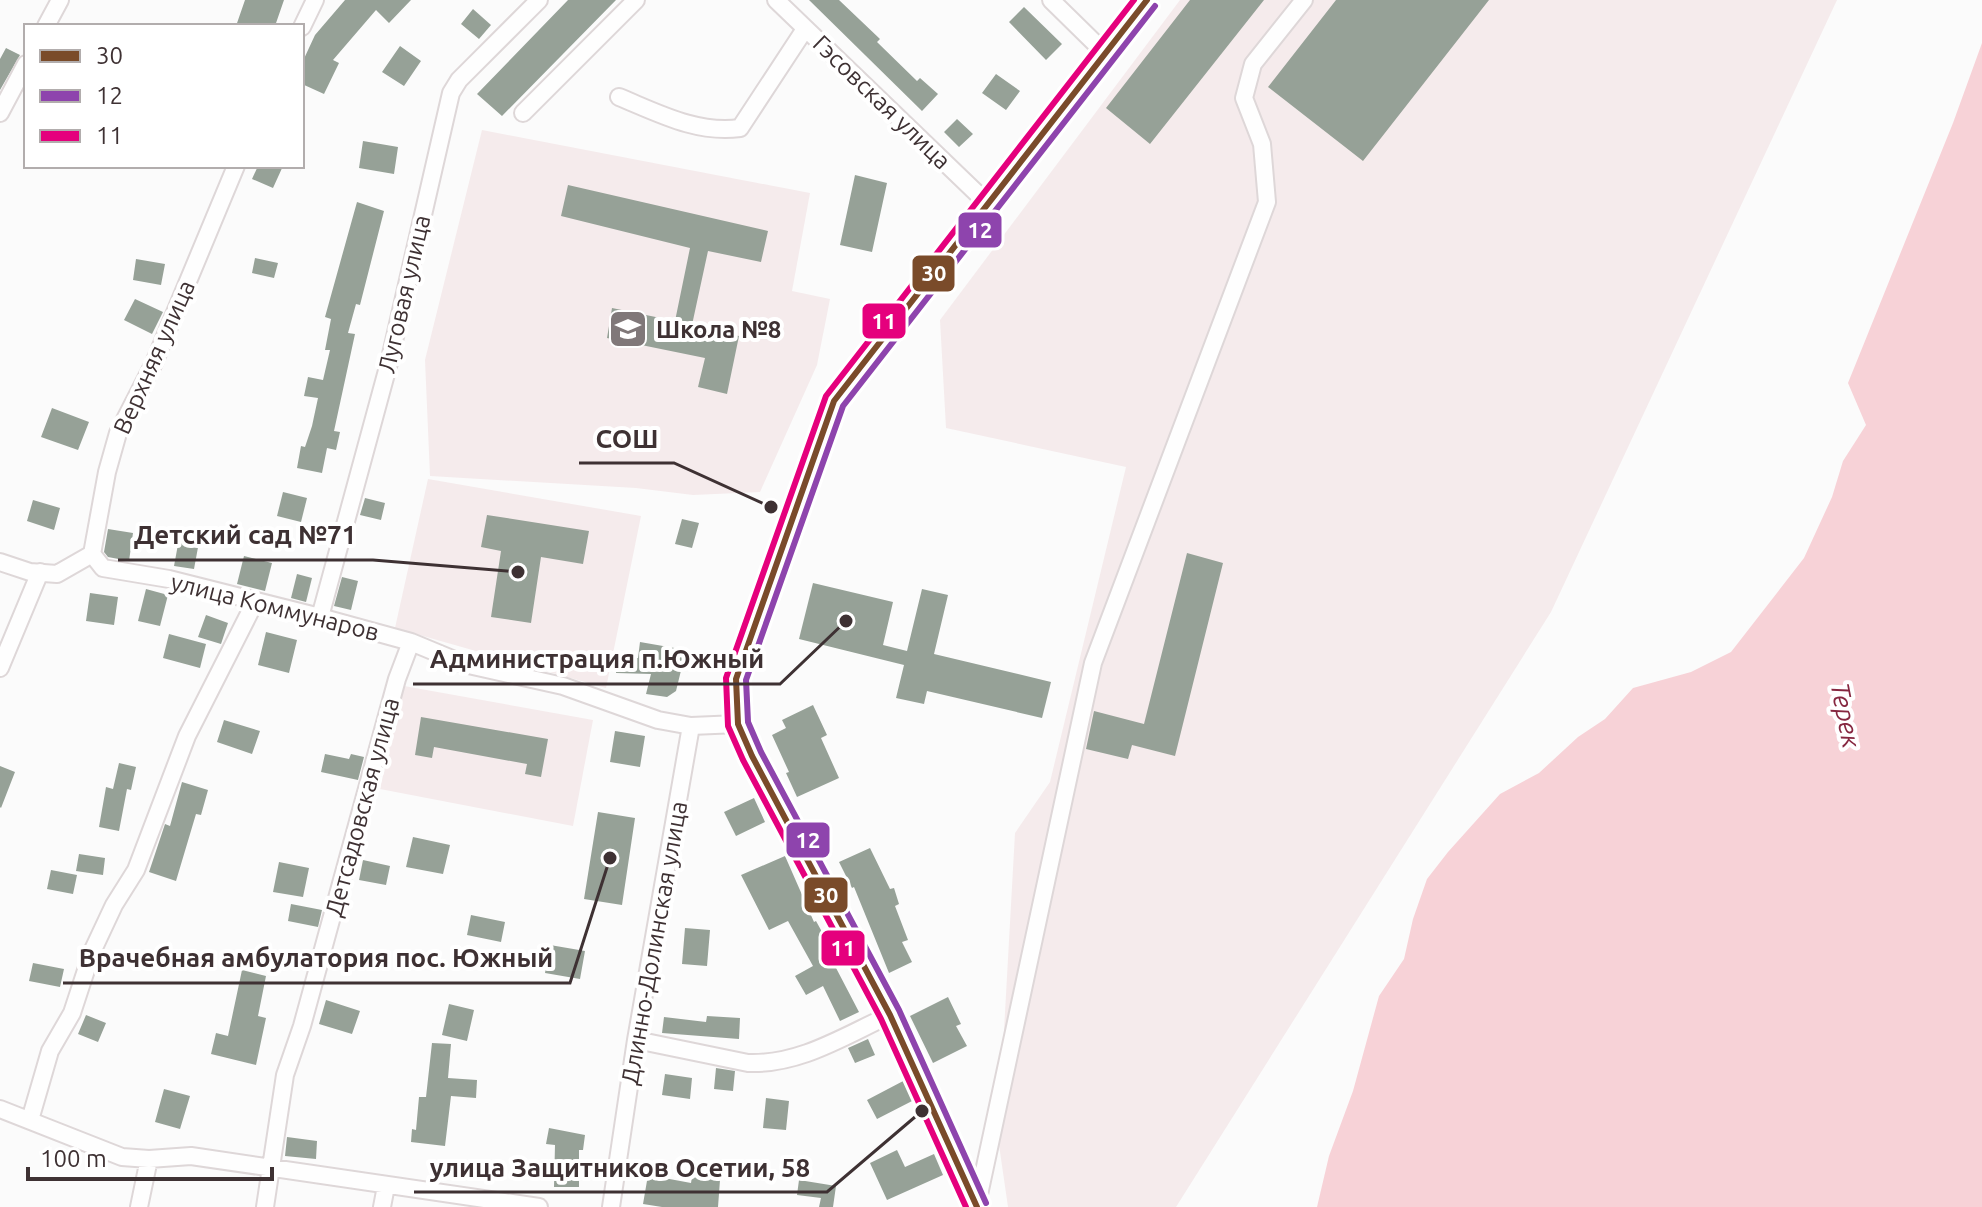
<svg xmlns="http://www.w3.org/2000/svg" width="1982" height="1207" viewBox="0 0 1982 1207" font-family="Ubuntu,sans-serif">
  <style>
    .built { fill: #f5ebec }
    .water { fill: #f7d2d7 }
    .building { fill: #96a197 }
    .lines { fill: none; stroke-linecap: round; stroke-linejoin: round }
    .minor-casing { stroke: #ded7d8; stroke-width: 20 }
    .minor { stroke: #fefefe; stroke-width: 16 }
    .bus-1-casing { stroke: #fff; stroke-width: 12 }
    .bus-2-casing { stroke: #fff; stroke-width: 12 }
    .bus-3-casing { stroke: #fff; stroke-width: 12 }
    .bus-1 { stroke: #7a4b2a; stroke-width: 6 }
    .bus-2 { stroke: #8e44ad; stroke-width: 6 }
    .bus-3 { stroke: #e5007d; stroke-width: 6 }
    .labels { text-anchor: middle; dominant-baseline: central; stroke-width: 8; stroke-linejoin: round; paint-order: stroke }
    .street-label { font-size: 24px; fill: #3e3133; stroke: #fff }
    .poi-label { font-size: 24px; font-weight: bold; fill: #3e3133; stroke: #fff; text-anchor: start }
    .water-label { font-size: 26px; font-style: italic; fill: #862740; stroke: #fff }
    .leader { fill: none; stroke: #3e3133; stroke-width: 3 }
    .callout-dot { fill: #3e3133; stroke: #fff; stroke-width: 3 }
    .callout-label { font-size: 26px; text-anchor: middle; font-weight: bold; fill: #3e3133; stroke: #fff; stroke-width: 8; stroke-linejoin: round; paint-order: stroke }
    .line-badge { stroke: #fff; stroke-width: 3 }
    .badge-label { font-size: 22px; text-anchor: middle; font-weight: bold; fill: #fff }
  </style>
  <rect width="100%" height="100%" fill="#fbfbfb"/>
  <path class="built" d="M1180,0H1837L1551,612L1176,1207H1008L998,1138L1015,833L1050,782L1126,467L946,428L940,320Z
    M482,130L810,193L792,291L830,299L817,365L760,492L693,495L636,488L430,476L425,360Z
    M428,479L641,516L606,688L395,628Z
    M404,686L593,720L573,826L380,789Z"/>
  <path class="water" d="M1982,43V1207H1317L1329,1156L1353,1091L1379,996L1404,959L1413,919L1427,879L1448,852L1500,794L1539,773L1578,737L1605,719L1633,688L1691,672L1731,652L1804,558L1832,497L1843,461L1866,425L1848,383L1953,123Z"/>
  <path class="building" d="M245,0H284L275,26H236Z
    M345,0H411L389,23L376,10L333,60L339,63L324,94L302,84V63L315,35Z
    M568,0H616L502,116L477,94Z
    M809,0H839L880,39L877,42L917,81L920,78L938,94L922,111Z
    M1190,0H1264L1150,144L1106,108Z
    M1336,0H1489L1363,161L1268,87Z
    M1024,7L1062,44L1046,60L1009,22Z
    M473,9L491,25L479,39L461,24Z
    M400,46L421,61L404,86L382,72Z
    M6,48L20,55L0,90V59Z
    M996,74L1020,91L1006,110L982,93Z
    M957,119L973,134L959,147L944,132Z
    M363,141L398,147L394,174L359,168Z
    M258,166H283L273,188L252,179Z
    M855,175L887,183L872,252L840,245Z
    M568,185L768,231L761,262L708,251L692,325L739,336L727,394L698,387L705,358L607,338L612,308L675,321L690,248L561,216Z
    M357,202L384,211L360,305L356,304L348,333L355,334L334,431L340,432L336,450L327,448L322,473L297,468L301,446L305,447L312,426L318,398L304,396L308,377L323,380L330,350H325L331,319L325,317Z
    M255,258L278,263L274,278L252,273Z
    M136,259L165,264L161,285L133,280Z
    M135,299L163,312L152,334L124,320Z
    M52,408L89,422L78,450L41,437Z
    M283,492L307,498L301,522L277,516Z
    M365,498L385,503L381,520L360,515Z
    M33,500L60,508L54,530L27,521Z
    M487,515L589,531L583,564L541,557L531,623L491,617L501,551L481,547Z
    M682,519L699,523L692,548L675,544Z
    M108,529L133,533L129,561L108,557L104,552Z
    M179,539L199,542L194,569L174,566Z
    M1187,553L1223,563L1175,756L1132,745L1128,759L1086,749L1094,711L1144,724Z
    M244,556L272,563L265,591L237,584Z
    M297,574L312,578L306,602L291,598Z
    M342,577L358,581L351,610L334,606Z
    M813,583L893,602L883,645L907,651L922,589L948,595L934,654L1051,682L1042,718L927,691L924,704L896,698L904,665L799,639Z
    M146,589L168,595L160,626L138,621Z
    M90,593L118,597L114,625L86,621Z
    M206,615L228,623L221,644L198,637Z
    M266,632L297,640L289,673L258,665Z
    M169,634L206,644L200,668L163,658Z
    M640,642L686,650L676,691L667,697L646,694L651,674L616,673L617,658H638Z
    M813,705L827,735L821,738L839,778L797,797L786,773L789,772L772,735L786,728L782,720Z
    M421,717L548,739L541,777L525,774L527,764L434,747L432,758L415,755Z
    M224,720L260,731L252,754L217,742Z
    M615,731L645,736L640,767L610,762Z
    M325,754L349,759L351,754L364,757L358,780L321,772Z
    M119,763L136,767L131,790L127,789L119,831L99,827L106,787L113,789Z
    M0,766L15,772L1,808L0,807Z
    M182,782L208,790L201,815L196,814L176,881L149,872L165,824L170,826Z
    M754,798L765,822L736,836L724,812Z
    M598,812L635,818L622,905L584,899Z
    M413,837L450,845L443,874L406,867Z
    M870,848L890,889L894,888L899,904L895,906L908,940L902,942L912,962L889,973L854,887L852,888L839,862Z
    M79,854L105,858L103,875L76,871Z
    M785,856L814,922L816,921L827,941L823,943L859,1012L840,1021L823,986L806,995L795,976L813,966L788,921L769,930L741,875Z
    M363,860L390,866L386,885L359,880Z
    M279,862L309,868L303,897L273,892Z
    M51,870L77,875L73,894L47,889Z
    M291,904L322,910L318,927L288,921Z
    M471,915L505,922L501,942L467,935Z
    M685,928L710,930L707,966L682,964Z
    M550,945L585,951L580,979L545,973Z
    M33,963L64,969L60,987L29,981Z
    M242,970L266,976L258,1016L266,1018L256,1065L211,1054L216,1033L228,1036Z
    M948,997L961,1024L956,1026L967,1046L933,1063L910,1016Z
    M326,1000L360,1011L352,1034L319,1024Z
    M449,1004L474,1010L467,1041L442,1035Z
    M86,1015L106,1023L98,1042L78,1034Z
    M707,1016L740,1018L739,1039L662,1033L664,1017L706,1022Z
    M868,1039L875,1055L855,1063L848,1048Z
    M432,1043L451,1044L448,1078L477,1080L476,1098L451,1096L445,1146L411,1142L412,1129L416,1130L419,1097H426Z
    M716,1068L735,1071L733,1091L714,1089Z
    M665,1074L692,1078L690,1099L662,1095Z
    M907,1079L916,1099L877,1119L867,1100Z
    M164,1089L190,1096L180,1129L155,1122Z
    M766,1098L789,1101L786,1130L763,1128Z
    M549,1128L585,1135L583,1150H579V1187H554L555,1145L546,1144Z
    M287,1137L317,1141L316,1159L285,1156Z
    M897,1150L905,1167L934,1154L943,1175L887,1200L870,1163Z
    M648,1175L691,1183L692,1177L720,1180L718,1207H662L643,1204Z
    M799,1180L836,1186L833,1207H819L821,1198L797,1195Z"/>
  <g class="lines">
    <defs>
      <path id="minor" d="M776,0L988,204
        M1051,0L1105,53
        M46,26L60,0
        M302,27L315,0
        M619,97C658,113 697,134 740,128L805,29
        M0,113L26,64
        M523,113L636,0
        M92,554L103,568L169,579L320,617L411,642L464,664L563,686L658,720L691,726
        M92,554L107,472L118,433L154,363L236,166
        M0,562L30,572L57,574L92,554
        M320,617L389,363L451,93L459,80L539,0
        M0,668L40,572
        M636,1040L748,1063C800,1065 844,1036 890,1015
        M0,1109L122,1157L149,1159L191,1156L539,1207
        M30,1120L50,1051L72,1013L92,952L114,905L136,870L187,736L255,602
        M977,1204L1093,663L1267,202L1262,144L1244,98L1253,64L1304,0
        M139,1207L149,1159
        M265,1207L285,1075L302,1026L397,679L411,642
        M382,1207L386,1186
        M611,1207L636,1040L691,726L738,724
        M977,1207L890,1015L752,756L738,724L736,679L834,401L1147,0"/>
    </defs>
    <use href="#minor" class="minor-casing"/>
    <use href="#minor" class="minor"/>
    <defs>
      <path id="bus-1" d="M977,1207L890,1015L752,756L738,724L736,679L834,401L1147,0"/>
      <path id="bus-2" d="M986,1203L899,1010L761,752L748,722L746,680L843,406L1155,6"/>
      <path id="bus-3" d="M966,1207L881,1019L743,760L728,726L726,678L826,396L1134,0"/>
    </defs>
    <use href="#bus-1" class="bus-1-casing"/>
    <use href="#bus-2" class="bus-2-casing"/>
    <use href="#bus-3" class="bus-3-casing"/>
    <use href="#bus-1" class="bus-1"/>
    <use href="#bus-2" class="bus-2"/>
    <use href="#bus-3" class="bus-3"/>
  </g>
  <defs>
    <symbol id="school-square" viewBox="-11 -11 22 22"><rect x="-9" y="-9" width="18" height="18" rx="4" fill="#807879" stroke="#fff"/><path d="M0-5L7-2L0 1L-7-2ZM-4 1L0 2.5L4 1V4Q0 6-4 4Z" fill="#fff"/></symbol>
  </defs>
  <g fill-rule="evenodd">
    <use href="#school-square" x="606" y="307" width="44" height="44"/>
  </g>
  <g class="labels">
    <g class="street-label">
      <text transform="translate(882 102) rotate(44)">Гэсовская улица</text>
      <text transform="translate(404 294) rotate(-77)">Луговая улица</text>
      <text transform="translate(154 357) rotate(-66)">Верхняя улица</text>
      <text transform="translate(275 607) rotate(14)">улица Коммунаров</text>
      <text transform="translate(362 807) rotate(-75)">Детсадовская улица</text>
      <text transform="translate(654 943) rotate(-80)">Длинно-Долинская улица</text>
    </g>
    <g class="poi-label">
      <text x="656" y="329">Школа №8</text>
    </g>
    <g class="water-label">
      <text transform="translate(1846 715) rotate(79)">Терек</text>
    </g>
  </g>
  <path class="leader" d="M771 507L674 463H579M518 572L373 560H118M846 621L780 684H413M610 858L570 983H63M922 1111L827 1192H414"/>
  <g class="callout-dot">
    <circle cx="771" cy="507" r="8"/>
    <circle cx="518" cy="572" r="8"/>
    <circle cx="846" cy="621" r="8"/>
    <circle cx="610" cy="858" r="8"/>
    <circle cx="922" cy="1111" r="8"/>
  </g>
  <g class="callout-label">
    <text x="627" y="448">СОШ</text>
    <text x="245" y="544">Детский сад №71</text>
    <text x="597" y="668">Администрация п.Южный</text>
    <text x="316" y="967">Врачебная амбулатория пос. Южный</text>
    <text x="620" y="1177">улица Защитников Осетии, 58</text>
  </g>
  <g class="line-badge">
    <rect x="957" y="211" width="46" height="38" rx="8" fill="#8e44ad"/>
    <rect x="911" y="254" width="45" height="39" rx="8" fill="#7a4b2a"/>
    <rect x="861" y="302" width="46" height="38" rx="8" fill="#e5007d"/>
    <rect x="785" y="821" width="46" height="38" rx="8" fill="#8e44ad"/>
    <rect x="803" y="876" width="46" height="38" rx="8" fill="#7a4b2a"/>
    <rect x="820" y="929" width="46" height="38" rx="8" fill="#e5007d"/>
  </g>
  <g class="badge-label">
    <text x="980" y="238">12</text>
    <text x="934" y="281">30</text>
    <text x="884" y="329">11</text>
    <text x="808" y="848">12</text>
    <text x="826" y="903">30</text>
    <text x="843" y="956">11</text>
  </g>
  <rect x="24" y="24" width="280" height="144" fill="#ffffff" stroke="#b2adad" stroke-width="2"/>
  <rect x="40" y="50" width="40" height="12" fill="#7a4b2a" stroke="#b2adad" stroke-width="2"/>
  <text x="96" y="64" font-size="24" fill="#3e3133">30</text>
  <rect x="40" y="90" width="40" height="12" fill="#8e44ad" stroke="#b2adad" stroke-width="2"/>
  <text x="96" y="104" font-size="24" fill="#3e3133">12</text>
  <rect x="40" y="130" width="40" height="12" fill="#e5007d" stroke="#b2adad" stroke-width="2"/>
  <text x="96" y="144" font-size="24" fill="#3e3133">11</text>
  <path d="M28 1167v12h244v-12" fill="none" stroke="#3e3133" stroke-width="4"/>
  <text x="40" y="1167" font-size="24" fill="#3e3133" stroke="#ffffff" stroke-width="6" paint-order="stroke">100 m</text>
</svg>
